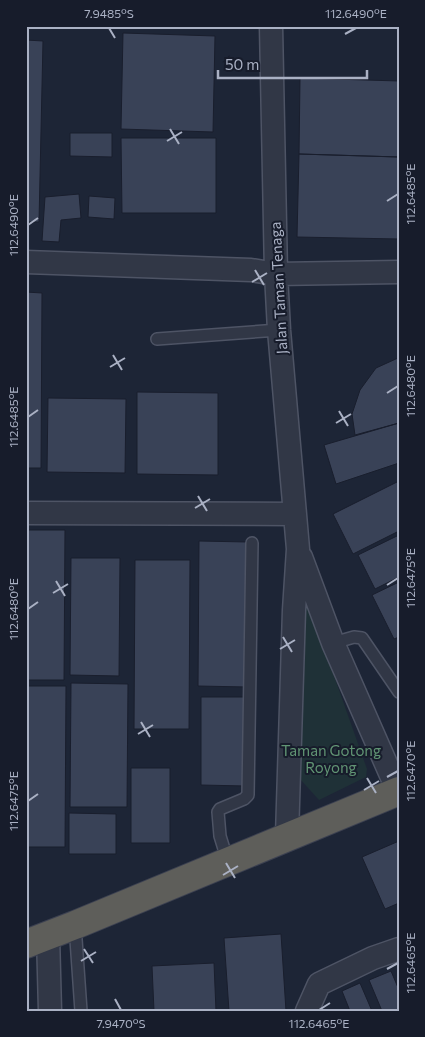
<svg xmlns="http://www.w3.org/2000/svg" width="425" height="1037" viewBox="0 0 425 1037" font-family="Commissioner,sans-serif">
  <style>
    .green { fill: #1f3137 }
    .building { fill: #394257; stroke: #191e2d }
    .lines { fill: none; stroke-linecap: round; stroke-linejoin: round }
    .service-casing { stroke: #4e5465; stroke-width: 14 }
    .minor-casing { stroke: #4e5465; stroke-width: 25 }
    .trunk-casing { stroke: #3c4151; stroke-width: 30 }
    .service { stroke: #313746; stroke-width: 11 }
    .minor { stroke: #313746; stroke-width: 22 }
    .trunk { stroke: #5e5e5a; stroke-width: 28 }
    .ticks { fill: none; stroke: #aab1c4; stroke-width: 2 }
    .labels { text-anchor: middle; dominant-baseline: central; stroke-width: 4; stroke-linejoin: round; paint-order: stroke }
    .street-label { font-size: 15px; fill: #aab1c4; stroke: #171c2b }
    .park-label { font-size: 15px; fill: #619574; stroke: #171c2b }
    .neatline { fill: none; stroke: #aab1c4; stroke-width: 2 }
    .ticks-label { font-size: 12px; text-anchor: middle; fill: #aab1c4 }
  </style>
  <rect width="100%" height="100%" fill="#1d2536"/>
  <path class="green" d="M306,608H310L367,769L366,777L319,800L300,779L301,612Z"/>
  <path class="building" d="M123,33L215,36L213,132L121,129Z
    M26,40L43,41L39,222H26Z
    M300,78L399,81V157L299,154Z
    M70,133H112V157L70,156Z
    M121,138H216V213H122Z
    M299,154L399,157V239L297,237Z
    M79,194L81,218L61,220L59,242L42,241L45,197Z
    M89,196L115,198L114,219L88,217Z
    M26,292L42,293L41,468H26Z
    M398,358H399V423L355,435L352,414L360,390L376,368Z
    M137,392L218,393V475L137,474Z
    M48,398L126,399L125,473L47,472Z
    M399,423V463L336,484L324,445Z
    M399,481V531L353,554L333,514Z
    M26,530H65L64,680H26Z
    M399,535V577L375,589L358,555Z
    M199,541L247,542V687L198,686Z
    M71,558H120L119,676L70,675Z
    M135,560H190L189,729H134Z
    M399,582V637L394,639L372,595Z
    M71,683L128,684L127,807H70Z
    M26,686H66L65,847H26Z
    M201,697H245V786L201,785Z
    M131,768H170V843H131Z
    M69,813L116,814V854H69Z
    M399,841V903L385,909L362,857Z
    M281,934L286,1011H229L224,938Z
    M214,963L216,1011H154L152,966Z
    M391,971L399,990V1011H382L369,980Z
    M360,983L372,1011H350L342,991Z"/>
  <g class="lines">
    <defs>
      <path id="service" d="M157,339L279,330
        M333,643L354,637L362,638L399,692
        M228,862L220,836L218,812L220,809L244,799L248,795L252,543
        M75,925L81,1011"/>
      <path id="minor" d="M271,26L276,274L279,330L298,549L294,610L287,836
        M26,262L251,270L276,274L399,272
        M26,513L295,514
        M301,557L333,643L398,791
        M48,935L50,1011
        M307,1011L319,984L373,958L399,949"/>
      <path id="trunk" d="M26,944L75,925L399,791"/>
    </defs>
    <use href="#service" class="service-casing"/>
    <use href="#minor" class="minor-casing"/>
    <use href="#trunk" class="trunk-casing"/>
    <use href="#service" class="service"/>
    <use href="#minor" class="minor"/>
    <use href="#trunk" class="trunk"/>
  </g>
  <path class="ticks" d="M109,28L115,38M345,34L356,28M170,129L179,144M167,141L182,132M387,201L398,194M28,225L38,218M255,270L264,285M252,282L267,273M113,355L122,370M110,367L125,358M387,393L398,386M339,411L348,426M28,417L38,410M336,423L351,414M198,496L207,511M195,508L210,499M56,581L65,596M387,585L398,578M53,593L68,584M28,609L38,602M283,637L292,652M280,649L295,640M141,722L150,737M138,734L153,725M387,777L398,771M367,778L376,793M364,790L379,781M28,801L38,794M226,863L235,878M223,875L238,866M84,949L93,963M81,961L96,952M387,969L398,963M115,999L121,1010M319,1010L330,1003"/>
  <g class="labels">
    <g class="street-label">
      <text transform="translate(278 288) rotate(-93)">Jalan Taman Tenaga</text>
    </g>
    <g class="park-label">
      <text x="331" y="750">Taman Gotong<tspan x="331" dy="17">Royong</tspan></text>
    </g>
  </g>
  <rect width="425" height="1037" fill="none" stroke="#171c2b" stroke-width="55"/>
  <path d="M218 70v8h149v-8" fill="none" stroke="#aab1c4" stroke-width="2.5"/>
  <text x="225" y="70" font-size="15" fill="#aab1c4" stroke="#171c2b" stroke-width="4" paint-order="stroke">50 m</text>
  <rect x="28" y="28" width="370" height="982" class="neatline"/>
  <g class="ticks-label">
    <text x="109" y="18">7.9485°S</text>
    <text x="356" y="18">112.6490°E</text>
    <text transform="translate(411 194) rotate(-90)" y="4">112.6485°E</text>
    <text transform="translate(14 225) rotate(-90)" y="4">112.6490°E</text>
    <text transform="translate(411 386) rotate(-90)" y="4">112.6480°E</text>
    <text transform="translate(14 417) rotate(-90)" y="4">112.6485°E</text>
    <text transform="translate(411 578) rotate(-90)" y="4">112.6475°E</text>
    <text transform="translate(14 609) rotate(-90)" y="4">112.6480°E</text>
    <text transform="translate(411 771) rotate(-90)" y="4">112.6470°E</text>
    <text transform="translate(14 801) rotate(-90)" y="4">112.6475°E</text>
    <text transform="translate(411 963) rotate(-90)" y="4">112.6465°E</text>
    <text x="121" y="1028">7.9470°S</text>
    <text x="319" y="1028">112.6465°E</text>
  </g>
</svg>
